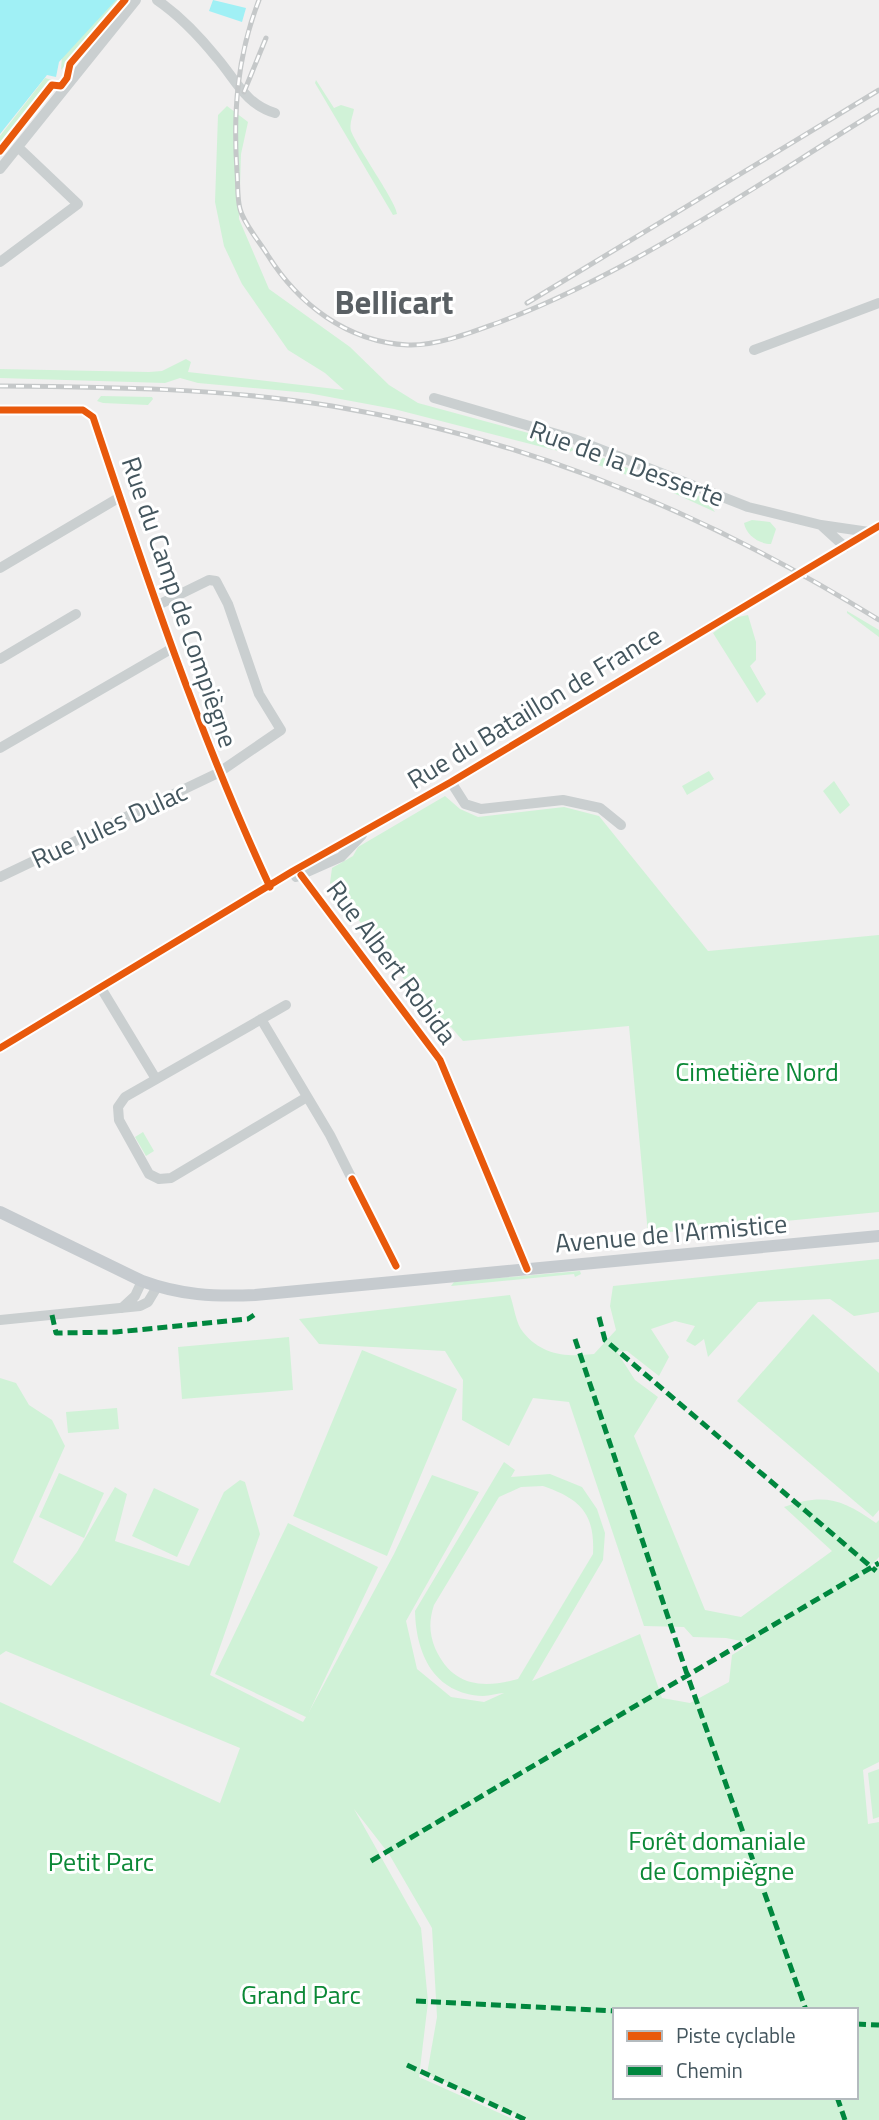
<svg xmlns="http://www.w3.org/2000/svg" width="879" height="2120" viewBox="0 0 879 2120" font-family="'Titillium Web',sans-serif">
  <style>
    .green { fill: #d0f2d7; fill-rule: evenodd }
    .water { fill: #a0f0f5 }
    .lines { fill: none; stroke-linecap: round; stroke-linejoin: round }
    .minor { stroke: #cacfd0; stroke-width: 10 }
    .major { stroke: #c6cbcf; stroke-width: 12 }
    .rail-casing { stroke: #c5c8c9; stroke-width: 5 }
    .rail { stroke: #fff; stroke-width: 2.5; stroke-dasharray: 8; stroke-linecap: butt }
    .quiet { stroke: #00873e; stroke-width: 5; stroke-dasharray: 10 5; stroke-linecap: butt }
    .cycleway-casing { stroke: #fff; stroke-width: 11 }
    .cycleway { stroke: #e8590c; stroke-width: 7 }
    .labels { text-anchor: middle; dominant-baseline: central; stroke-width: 6; stroke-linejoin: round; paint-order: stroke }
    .street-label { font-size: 26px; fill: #44565e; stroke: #fff }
    .park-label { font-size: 26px; fill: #0b8836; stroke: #fff }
    .district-label { font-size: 33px; font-weight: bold; fill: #5a6064; stroke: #fff }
  </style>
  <rect width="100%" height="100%" fill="#f0efef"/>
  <path class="green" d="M114,0H122L61,70L62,55Z
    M45,78L52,80L0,147V136Z
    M316,80L334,108L341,105L354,109C353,116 349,123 351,131C358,149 397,203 397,214L393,215L315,83Z
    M227,106L248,122L241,154L239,219L269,289L350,347L389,385L418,403L558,441L572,447L573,450L568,453L550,449L394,409L308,393L198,383L180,378L165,383L0,378V369L149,372L162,371L186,359L191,362L188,372L344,390L325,373L288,350L242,284L224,246L215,202L218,115Z
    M101,396L152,397L153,399L148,405L103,403L97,401Z
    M604,458L632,470L633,477L598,465V459Z
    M651,479C675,481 701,492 715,512L645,480Z
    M752,520L770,522L776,529L771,544C759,544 746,535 744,523Z
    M847,611L879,630V637L847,613Z
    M748,615L756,642V660L750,666L766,694L757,703L713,633L733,618Z
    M709,771L714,779L687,795L682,786Z
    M834,781L850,805L840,814L823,791Z
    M445,796L460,809L478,817L564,807L599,816L708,951L879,935V1212L648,1234L629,1026L463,1041L451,1027L437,1030L430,1025L427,1009L330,883L332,868L353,856L358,847Z
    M143,1132L154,1151L146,1156L135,1137Z
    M879,1259V1312L854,1316L830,1299L758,1302L708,1357L704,1339L695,1346L686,1341L695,1326L675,1321L651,1329L669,1357L659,1376L627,1351L617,1352L635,1380L658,1397L634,1436L705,1610L741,1617L832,1551L784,1507C824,1493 842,1499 876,1523L879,1520V1557L868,1569L879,1564V1762L863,1770L868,1824L879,1822V2120H528L427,2074L437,2017L432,1928L389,1854L354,1809L421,1928L428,2002L419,2077L515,2120H0V1702L220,1803L240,1748L6,1651L0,1655V1378L16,1383L29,1405L52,1420L65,1446L13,1562L51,1586L77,1552L115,1487L127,1494L115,1541L189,1566L224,1492L240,1480L245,1482L260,1534L210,1675L303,1722L306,1717L215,1674L288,1523L378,1567L309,1712L394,1554L432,1475L479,1492L406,1621L417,1669L451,1697L484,1702L504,1693C498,1693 490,1696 483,1696C434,1694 416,1654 415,1611L504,1462L515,1470L511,1477L550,1474L582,1487L597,1509L605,1533L603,1560L532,1681L640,1634L662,1698L690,1703L729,1682L732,1655L751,1643L726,1638L693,1637L684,1627L644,1626L569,1402L533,1398L509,1446L462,1420L463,1380L445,1351L319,1344L299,1319L510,1295C514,1306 516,1324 523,1332C542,1356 568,1357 594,1354L616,1330L610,1306L613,1286ZM543,1486C580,1499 595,1513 593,1554L518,1679C481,1689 452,1686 435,1648C429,1633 429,1620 434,1605L499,1497L521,1487ZM615,2010H856V2097H615Z
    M580,1271L581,1274L575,1277L574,1274L451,1286L454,1282Z
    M813,1314L879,1373V1510L873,1517L737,1401Z
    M289,1337L293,1390L182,1399L178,1347Z
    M362,1350L457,1389L387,1556L293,1516Z
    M117,1408L119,1429L68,1433L66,1412Z
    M59,1473L104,1493L84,1538L39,1517Z
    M154,1488L199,1509L177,1557L132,1536Z
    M879,1769V1817L873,1819L868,1773Z"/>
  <path class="water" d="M0,0H116L59,62L56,77L47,75L0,134Z
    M213,0L246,8L242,22L209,11Z"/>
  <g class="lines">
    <path class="minor" d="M157,0C179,15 200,37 217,58C236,80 245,104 275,113
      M0,169L136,0
      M0,262L78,204L18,147
      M754,350L879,303
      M434,398L574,439L748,507L821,525L845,547
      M0,410H83L93,417C146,576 199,735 270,887
      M821,525L869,532
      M0,568L120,497
      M0,659L76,614
      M0,748L171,649
      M451,782L465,804L481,809L563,800L600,808L621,825
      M301,875L440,1060L527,1269
      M0,877L218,773L281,730L259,694L228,604L216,581L209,580L158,605
      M296,877L341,857L362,835
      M101,988L156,1079
      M286,1005L125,1097L118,1107L119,1120L149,1174L159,1179L171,1178L307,1097
      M261,1019L330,1135L352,1179
      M0,1048L293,871L451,782L879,526
      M122,1308L135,1296L142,1281
      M0,1320L140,1306L148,1302L157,1287"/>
    <path class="major" d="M0,1212L142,1281C180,1295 214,1297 255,1295L879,1236"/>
    <defs>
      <path id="rail" d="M259,0C237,56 233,113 237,172C238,183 237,198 240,209C244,224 259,241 267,254C298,304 347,342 408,345C438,346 472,332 500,322C635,271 756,185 879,110
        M244,92L266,38
        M527,303L879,90
        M0,386C111,387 222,388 332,406C529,439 710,515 879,620"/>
    </defs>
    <use href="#rail" class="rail-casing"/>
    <use href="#rail" class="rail"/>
    <path class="quiet" d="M52,1315L56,1333L116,1332L248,1319L254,1315
      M599,1317L605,1340L876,1571
      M575,1339L688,1677L806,2010
      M371,1861L879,1563
      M416,2001L615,2011
      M856,2024L879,2025
      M407,2065L526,2120
      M837,2097L845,2120"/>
    <defs>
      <path id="cycleway" d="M0,151L52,85L61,86L67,78L70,64L125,0
        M0,410H83L93,417C146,576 199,735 270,887
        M301,875L440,1060L527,1269
        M0,1048L293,871L451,782L879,526
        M352,1179L396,1266"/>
    </defs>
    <use href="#cycleway" class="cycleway-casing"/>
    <use href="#cycleway" class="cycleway"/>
  </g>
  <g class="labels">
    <g class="street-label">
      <text transform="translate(627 463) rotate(20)">Rue de la Desserte</text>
      <text transform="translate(180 602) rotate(71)">Rue du Camp de Compiègne</text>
      <text transform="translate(534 707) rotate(-31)">Rue du Bataillon de France</text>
      <text transform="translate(109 825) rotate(-25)">Rue Jules Dulac</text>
      <text transform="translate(392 962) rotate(53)">Rue Albert Robida</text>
      <text transform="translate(671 1233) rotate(-5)">Avenue de l'Armistice</text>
    </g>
    <g class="park-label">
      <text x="757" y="1071">Cimetière Nord</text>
      <text x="717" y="1840">Forêt domaniale<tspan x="717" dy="30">de Compiègne</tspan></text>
      <text x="101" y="1861">Petit Parc</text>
      <text x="301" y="1994">Grand Parc</text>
    </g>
    <g class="district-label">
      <text x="394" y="302">Bellicart</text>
    </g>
  </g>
  <rect x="613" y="2008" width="245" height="91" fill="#ffffff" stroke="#b4bbbf" stroke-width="2"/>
  <rect x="627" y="2031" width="35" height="10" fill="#e8590c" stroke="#b4bbbf" stroke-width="2"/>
  <text x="676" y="2043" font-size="21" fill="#44565e">Piste cyclable</text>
  <rect x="627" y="2066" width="35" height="10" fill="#00873e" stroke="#b4bbbf" stroke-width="2"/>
  <text x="676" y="2078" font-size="21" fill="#44565e">Chemin</text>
</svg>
